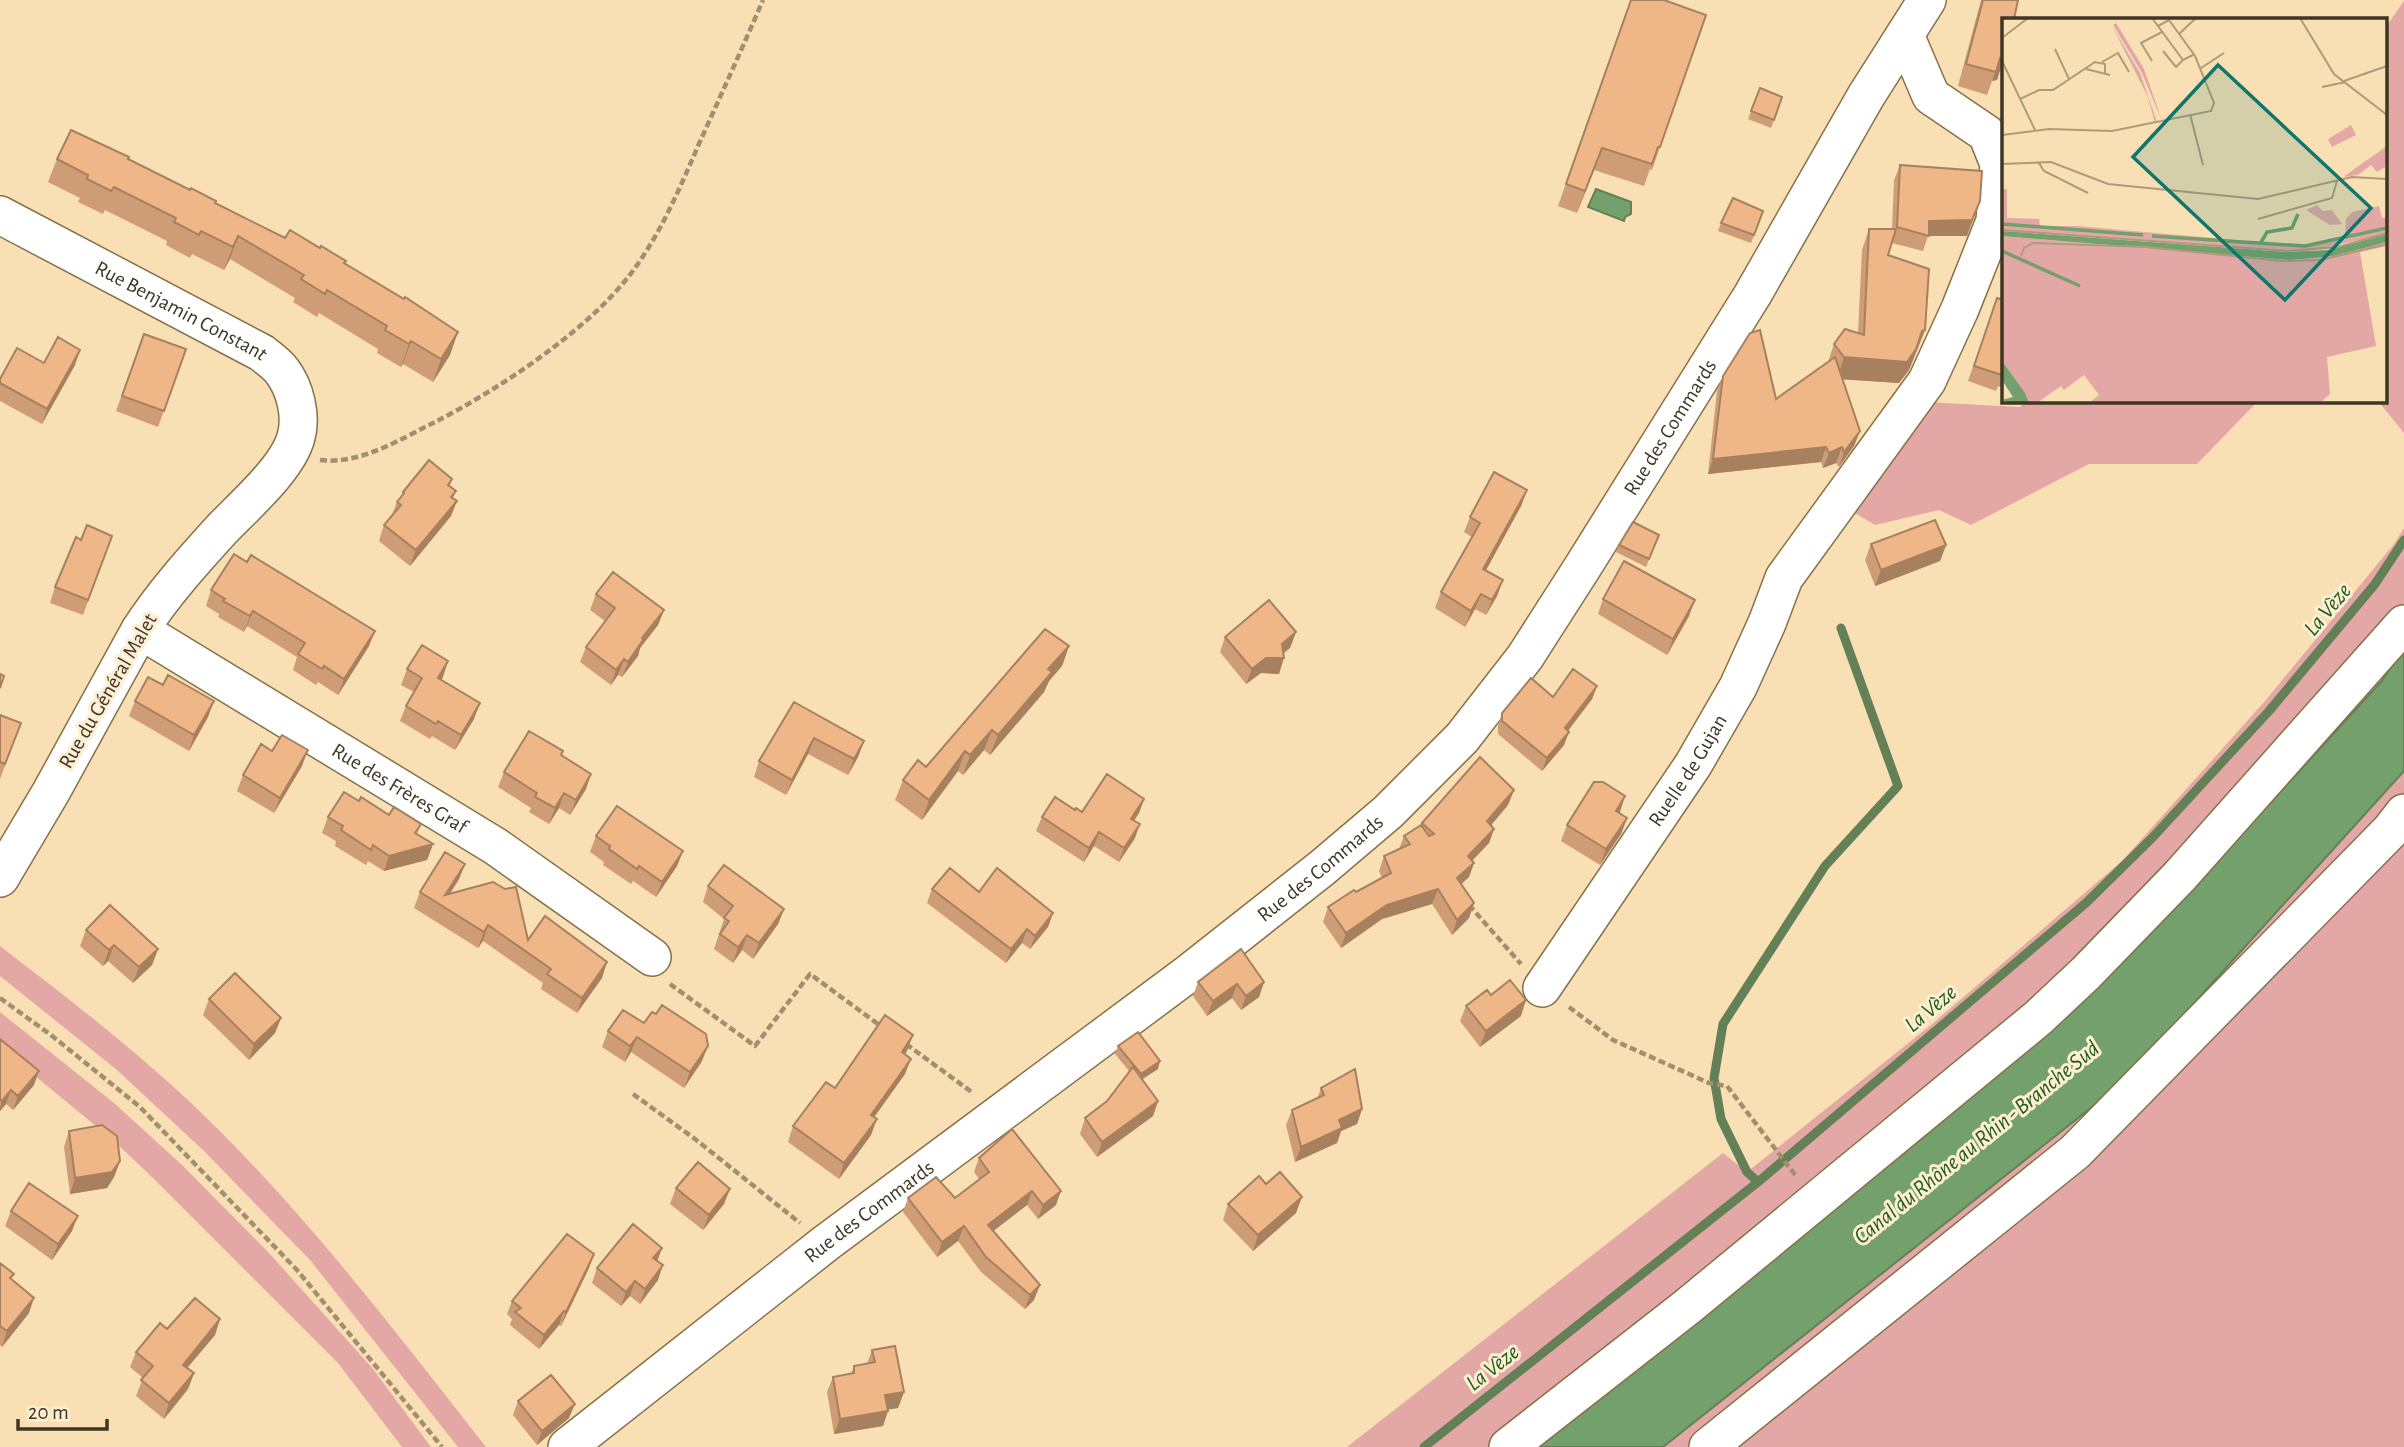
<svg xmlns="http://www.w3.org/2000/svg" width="2404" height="1447" viewBox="0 0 2404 1447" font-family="'Alegreya Sans',sans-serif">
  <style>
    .green { fill: #e3a8a6 }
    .water { fill: #73a06c; stroke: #648056; stroke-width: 2 }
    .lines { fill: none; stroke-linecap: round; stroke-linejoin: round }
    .stream { stroke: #648056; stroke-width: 9 }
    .minor-casing { stroke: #877149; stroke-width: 40 }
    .path { stroke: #a18f70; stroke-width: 4.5; stroke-dasharray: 7 3.5; stroke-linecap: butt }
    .minor { stroke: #fff; stroke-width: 37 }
    .wall { fill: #ce9d75 }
    .shaded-wall { fill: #a7805f }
    .building { fill: #efb788; stroke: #a7805f; stroke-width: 2 }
    .labels { text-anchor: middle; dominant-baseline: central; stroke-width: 6; stroke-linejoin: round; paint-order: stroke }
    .street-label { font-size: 21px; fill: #403624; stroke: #fdeed4 }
    .water-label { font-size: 23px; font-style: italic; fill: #205d17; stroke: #fdeed4 }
    .inset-river { fill: none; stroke: #73a06c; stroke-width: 3.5 }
    .inset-road { fill: none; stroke: #ae9b7a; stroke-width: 2 }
    .view { fill: #0f766e; fill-opacity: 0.15; stroke: #0f766e; stroke-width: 3.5 }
    .inset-edge { fill: none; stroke: #403624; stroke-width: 3.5 }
  </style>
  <rect width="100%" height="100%" fill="#f8dfb4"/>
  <path class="green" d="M2404,1V433L2378,401H2385V28Z
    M2026,401H2258L2197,464H2089L1971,525L1939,510L1875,525L1855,513L1925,402L2020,407Z
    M2404,528V648L2381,682L2178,903L1529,1447H1347L1723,1153L1747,1172L1931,1025L2123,860L2265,701L2394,544Z
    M2404,771V1447H1663L2121,1084Z
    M0,946C65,996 129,1045 189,1101C300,1206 392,1327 486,1447H458L310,1260L204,1151L117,1070L0,976Z
    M0,1012L114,1103L182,1165L269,1253L373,1369L431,1447H402L338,1363L154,1179L114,1141L0,1047Z"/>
  <path class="water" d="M1596,189L1631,202V214L1625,217L1624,221L1588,207Z
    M2404,648V771L2121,1084L1663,1447H1529L2178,903L2381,682Z"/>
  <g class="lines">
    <path class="stream" d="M1758,1182L1747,1172L1721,1119L1714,1078L1723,1024L1825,866L1898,786L1841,628
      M1424,1447L1758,1182L2087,902L2153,837L2269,711L2375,584L2404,540"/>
    <defs>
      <g id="minor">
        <path id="s1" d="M0,215L262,353C268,358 277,364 282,371C295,388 302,416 296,437C288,468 244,506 222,529C193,561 163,594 140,630L51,792L0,878"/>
        <path id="s2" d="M140,630L495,846L652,957"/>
        <path id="s3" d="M1542,988L1693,765L1738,687L1767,623L1784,578L1927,381L1960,309L1995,221L1999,164L1987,134L1931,96L1905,35"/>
        <path id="s4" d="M567,1447L826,1243L1189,973L1322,868L1388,812L1462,738L1525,657L1582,568L1753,294L1866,96L1927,0"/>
        <path d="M1508,1447L1687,1307L2038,1018L2086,973L2179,877L2404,624"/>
        <path d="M1708,1447L2075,1152L2390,831L2404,813"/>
      </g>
    </defs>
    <use href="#minor" class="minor-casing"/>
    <path class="path" d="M320,460C360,465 401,439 435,422C498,390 590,329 632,272C661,233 679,190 698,146C720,97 742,49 763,0
      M1469,905L1521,964
      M670,984L755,1046L810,974L882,1027
      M0,998L51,1035L140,1107L297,1270L442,1447
      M1569,1007L1613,1040L1709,1083L1727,1086L1796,1176
      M906,1044L973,1093
      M633,1094L695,1139L800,1223"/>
    <use href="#minor" class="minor"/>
  </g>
  <path class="wall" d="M1631,0L1706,15L1652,170L1650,169L1644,186L1594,170L1577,213L1558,206Z
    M1981,0H2018L1997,80L1992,81L1987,95L1958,86Z
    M1760,88L1782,97L1771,128L1748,119Z
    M57,159H128L285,238L320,248L346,261L345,263L450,355L433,382L403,364L401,367L377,353L378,349L319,313L317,317L293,302L295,298L230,259L224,270L192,254L190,258L166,245L167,241L105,210L103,214L78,202L80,198L48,182Z
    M1900,165L1967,236H1928L1923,251L1892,243L1888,255L1925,330L1909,370L1899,383L1842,379L1860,431L1854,446L1839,467L1836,463L1823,468L1821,462L1708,474L1717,391L1723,376L1776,399L1828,362L1834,344L1858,333L1862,250L1869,229H1892L1894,180Z
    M1763,211L1751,243L1718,231L1721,223Z
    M1997,298L2003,300V385L2002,388L1998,386L1996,391L1968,381Z
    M144,334L186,349L158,427L116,411Z
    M44,363L75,365L42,424L0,401V379Z
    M452,479L450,486L456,491L453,498L451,516L410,566L379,541L384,525L391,517L397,502L401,497L403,492Z
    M1527,490L1521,506L1486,570L1503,580L1497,596L1486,615L1475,609L1465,627L1435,608L1441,592L1472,537L1464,532L1470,517Z
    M1659,535L1646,567L1616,552L1619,545Z
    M112,536L83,615L50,603L55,587L81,540Z
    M1871,544L1946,545L1940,561L1875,586L1865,560Z
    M211,590L369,646L338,695L318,682L316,685L293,670L297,657L247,626L244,632L218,617L219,614L206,606Z
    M596,594L664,610L658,625L640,648L638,656L622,677L618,675L611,685L580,662L586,647L605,621L590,610Z
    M1603,599L1689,616L1667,655L1598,614Z
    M1296,632L1290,648L1283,653L1279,674L1261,673L1246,684L1220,652L1225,637Z
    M1069,646L1062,666L1049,681L1044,692L990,755L984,750L963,775L958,771L922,820L895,800L903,780L926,767Z
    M407,669L443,677L441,680L474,719L455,750L432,736L430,739L400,721L406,706L414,692L401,685Z
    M163,685L208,717L189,751L129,716L135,701Z
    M1597,686L1592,699L1568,731L1569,732L1564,745L1542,771L1498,734V726L1502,713L1553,697Z
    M794,702L864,741L858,757L848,775L808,754L786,795L754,777L759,761Z
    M0,715L21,723L0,779Z
    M272,751L302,766L274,813L237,791L243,775Z
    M562,756L586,789L570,815L559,808L549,824L529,812L531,808L498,787L504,772Z
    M1514,790L1508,805L1491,825L1494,829L1489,843L1472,861L1474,863L1469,877L1461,884L1474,903L1469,918L1452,935L1432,904L1382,919L1341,948L1323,922L1328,907L1382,878L1379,871L1384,856L1399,849L1404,836L1422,825V823Z
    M1144,799L1139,813L1134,820L1135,838L1119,862L1094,846L1084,862L1036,831L1042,817L1075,810L1082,812Z
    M359,801L389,815L421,824L417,834L433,844L427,860L384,871L368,861L366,865L335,846L336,841L322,833L328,817Z
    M1620,812L1619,813L1627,818L1621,834L1600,865L1561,841L1567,825Z
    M596,836L683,851L677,866L656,897L633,881L631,884L603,865L604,862L590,852Z
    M465,864L459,879L450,894L528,940L602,978L577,1013L541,989L543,983L483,941L478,948L414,908L420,892Z
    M708,886L784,909L778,924L753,959L742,950L733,963L714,949L724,919L703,902Z
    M932,889L979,892L1053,913L1048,927L1030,949L1022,943L1006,963L927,903Z
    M86,930L158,949L152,965L133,983L108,961L103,966L80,946Z
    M1198,982H1264L1259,997L1241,1010L1232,998L1207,1016L1193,996Z
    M1491,995L1521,1016L1480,1047L1460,1021L1466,1006Z
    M209,999L281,1018L275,1033L249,1060L203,1015Z
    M623,1010L702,1061L684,1088L631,1052L625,1062L602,1047L608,1031Z
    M0,1039L34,1085L13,1110L6,1104L0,1111Z
    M1118,1046L1158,1069L1142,1079L1158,1101L1153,1116L1097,1157L1080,1134L1085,1118L1107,1101L1130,1072L1115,1054Z
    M907,1051L905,1054V1074L874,1117L871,1135L839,1179L788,1142L793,1126L835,1088Z
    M1321,1088L1362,1109L1357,1124L1341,1131L1337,1143L1295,1162L1286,1125L1292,1110L1317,1099Z
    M69,1131L120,1161L114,1177L107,1188L70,1194L64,1147Z
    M979,1158L1056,1205L1038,1219L1027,1205L993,1231L1034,1300L1025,1309L981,1272L958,1241L937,1257L903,1212L908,1198H955L979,1179L974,1172Z
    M1266,1184L1296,1213L1253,1251L1223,1220L1228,1204Z
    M676,1188L724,1204L703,1230L670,1204Z
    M11,1211L72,1231L52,1260L5,1226Z
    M0,1263L12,1280L29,1313L2,1347L0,1345Z
    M589,1268L561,1326L559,1325L539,1349L510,1325L512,1319L507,1314L512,1301Z
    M597,1268L658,1280L640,1304L630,1296L621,1306L592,1283Z
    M220,1319L215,1335L187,1368L194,1373L188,1389L164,1419L136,1396L143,1378L130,1367L136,1352L167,1329Z
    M872,1350L904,1392L898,1408L888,1409L883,1426L834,1434L827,1392L833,1377L851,1374L854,1366L867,1364Z
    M518,1401L569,1418L537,1445L513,1415Z"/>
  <path class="shaded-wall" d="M2000,58H2003V62L1997,80L1992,81Z
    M1602,148L1594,170L1577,213L1585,191Z
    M1980,201L1967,236H1928L1929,221Z
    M238,236L230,259L224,270L233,247Z
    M1925,330L1909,370L1899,383L1837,379L1844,357Z
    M458,332L450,355L433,382L441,359Z
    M411,341L403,364L401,367L409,344Z
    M80,350L75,365L42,424L47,409Z
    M1860,431L1854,446L1839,467L1844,452Z
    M1826,447L1821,462L1708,474L1713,459Z
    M1842,447L1836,463L1823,468L1829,453Z
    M1527,490L1521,506L1478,585L1483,569Z
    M457,501L451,516L410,566L416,550Z
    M1946,545L1940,561L1875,586L1881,570Z
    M1503,580L1497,596L1486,615L1492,600Z
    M1481,594L1475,609L1465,627L1471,611Z
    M1695,600L1689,616L1667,655L1673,639Z
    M664,610L658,625L640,648L638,656L622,677L628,662L642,638Z
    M253,611L247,626L244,632L250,616Z
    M375,631L369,646L338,695L344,679Z
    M1296,632L1290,648L1278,658H1284L1279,674L1261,673L1246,684L1252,669Z
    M1069,646L1062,666L1049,681L1044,692L990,755L998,735L1048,669Z
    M624,659L618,675L611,685L616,670Z
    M448,661L443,677L433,693L438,678Z
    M1597,686L1592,699L1560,741L1565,728Z
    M214,701L208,717L189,751L194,735Z
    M480,703L474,719L455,750L461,735Z
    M992,730L984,750L963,775L970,755Z
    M1569,732L1564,745L1542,771L1547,758Z
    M814,738L808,754L786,795L792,780Z
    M864,741L858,757L848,775L854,759Z
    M308,750L302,766L274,813L280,798Z
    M965,751L958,771L922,820L929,800Z
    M591,774L586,789L570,815L576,800Z
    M1514,790L1508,805L1482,836L1487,821Z
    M564,793L559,808L549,824L555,808Z
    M1625,796L1620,812L1610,827L1616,811Z
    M1144,799L1139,813L1126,833L1131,819Z
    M1627,818L1621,834L1600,865L1606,849Z
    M1140,824L1135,838L1119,862L1124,848Z
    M1494,829L1489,843L1463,870L1468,856Z
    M1099,832L1094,846L1084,862L1089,848Z
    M433,844L427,860L384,871L389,856Z
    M683,851L677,866L656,897L662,882Z
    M1474,863L1469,877L1452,893L1457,878Z
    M465,864L459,879L442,906L445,895Z
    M1438,889L1432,904L1382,919L1341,948L1346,933L1387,905Z
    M1474,903L1469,918L1452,935L1457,920Z
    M784,909L778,924L753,959L759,943Z
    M1053,913L1048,927L1030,949L1035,936Z
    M488,925L483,941L478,948L484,932Z
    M1027,929L1022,943L1006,963L1011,949Z
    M747,935L742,950L733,963L738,947Z
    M114,945L108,961L103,966L109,950Z
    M158,949L152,965L133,983L139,967Z
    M607,962L602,978L577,1013L582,998Z
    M1264,982L1259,997L1241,1010L1246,996Z
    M1237,984L1232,998L1207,1016L1213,1001Z
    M1526,1000L1521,1016L1480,1047L1486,1031Z
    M281,1018L275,1033L249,1060L254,1044Z
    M913,1035L907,1051L896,1067L902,1052Z
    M637,1037L631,1052L625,1062L630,1046Z
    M708,1046L702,1061L684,1088L690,1072Z
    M911,1059L905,1074L865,1130L871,1115Z
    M1160,1061L1158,1069L1138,1082L1141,1074Z
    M39,1071L34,1085L13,1110L18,1096Z
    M11,1090L6,1104L0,1111V1107L2,1101Z
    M1158,1101L1153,1116L1097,1157L1102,1142Z
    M1362,1109L1357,1124L1341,1131L1337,1143L1295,1162L1301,1147L1339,1120Z
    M877,1119L871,1135L839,1179L844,1163Z
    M120,1161L114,1177L107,1188L70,1194L75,1178Z
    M730,1189L724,1204L703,1230L709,1215Z
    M1032,1191L1027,1205L983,1239L988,1225Z
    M1061,1191L1056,1205L1038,1219L1043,1205Z
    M1302,1197L1296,1213L1253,1251L1258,1235Z
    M78,1216L72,1231L52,1260L58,1244Z
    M964,1226L958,1241L937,1257L942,1242Z
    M662,1248L657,1262L653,1258Z
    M594,1254L589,1268L561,1326L566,1312Z
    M663,1265L658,1280L640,1304L645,1289Z
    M635,1281L630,1296L621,1306L626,1292Z
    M1040,1285L1034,1300L1025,1309L1030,1295Z
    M34,1298L29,1313L2,1347L7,1331Z
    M564,1311L559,1325L539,1349L544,1335Z
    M220,1319L215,1335L177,1380L183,1365Z
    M194,1373L188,1389L164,1419L169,1403Z
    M904,1392L898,1408L879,1411L885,1395Z
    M575,1404L569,1418L537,1445L542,1431Z
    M888,1411L883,1426L834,1434L840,1419Z"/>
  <path class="building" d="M1631,0H1664L1706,15L1660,147H1658L1652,164L1602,148L1585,191L1566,184Z
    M1983,0H2018L2014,19H2003V58H2000L1996,72L1966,64Z
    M1760,88L1782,97L1774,120L1751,111Z
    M71,130L129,157L128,159L190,190L191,188L216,201L215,203L285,238L290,230L320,248L321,246L346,261L344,263L404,299L405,297L458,332L441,359L411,341L409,344L385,330L387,326L327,290L325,294L301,279L304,275L238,236L233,247L201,231L199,235L174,222L176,218L114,187L111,191L87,179L88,175L57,159Z
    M1900,165L1982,171L1980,201L1972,220L1929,221V236L1897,227Z
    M1733,198L1763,211L1754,235L1721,223Z
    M1869,229H1896L1888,255L1929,269L1925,330L1922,331L1916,349L1907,362L1844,357L1834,344L1845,329L1864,335Z
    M1997,298L2003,300V373L2002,375L1974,366Z
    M1760,330L1776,399L1835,357L1860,431L1844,452L1842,447L1829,453L1826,447L1713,459L1723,376L1750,333Z
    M144,334L186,349L164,411L122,396Z
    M58,337L80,350L47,409L0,383V379L17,348L44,363Z
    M429,460L452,479L448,485L456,491L451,497L457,501L416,550L384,525L401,505L397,502L404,493L403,492Z
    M1494,472L1527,490L1483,569L1503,580L1492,600L1481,594L1471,611L1441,592L1480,523L1470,517Z
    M1935,520L1946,545L1881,570L1871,544Z
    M1633,522L1659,535L1649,559L1619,545Z
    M87,525L112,536L88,600L55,587L76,537L81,540Z
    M234,554L247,562L251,555L375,631L344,679L324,666L322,669L298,654L305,643L253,611L250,616L223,601L225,599L211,590Z
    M1624,561L1695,600L1673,639L1603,599Z
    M613,572L664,610L642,638L643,640L628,662L624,659L616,670L586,647L615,608L596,594Z
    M1269,600L1296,632L1282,644L1284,658H1266L1252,669L1225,637Z
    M1045,629L1069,646L1048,669L1052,672L998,735L992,730L970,755L965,751L929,800L903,780L918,760L926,767Z
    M422,645L448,661L438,678L480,703L461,735L438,721L436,724L406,706L422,678L407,669Z
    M1573,669L1597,686L1565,728L1569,732L1547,758L1502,721V713L1531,678L1553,697Z
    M0,674L4,676L0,688Z
    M168,675L214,701L194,735L135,701L148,677L163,685Z
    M794,702L864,741L854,759L814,738L792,780L759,761Z
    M0,715L21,723L5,764L0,762Z
    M529,731L563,751L561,755L591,774L576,800L564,793L555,808L535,797L537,793L504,772Z
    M282,735L308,750L280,798L243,775L261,744L272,751Z
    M1480,757L1514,790L1487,821L1494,829L1468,856L1474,863L1457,878L1474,903L1457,920L1438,889L1387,905L1346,933L1328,907L1354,890L1356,892L1391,873L1384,856L1410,844L1404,836L1421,825L1429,836L1434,834L1422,823Z
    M1107,774L1144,799L1131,819L1140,824L1124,848L1099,832L1089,848L1042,817L1055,797L1075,810L1076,808L1082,812Z
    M1594,782H1603L1625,796L1616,811L1627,818L1606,849L1567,825Z
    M344,792L359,801L361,797L389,815L394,807L421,824L415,833L433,844L389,856L373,845L371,850L341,830L343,826L328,817Z
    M617,806L683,851L662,882L639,866L637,869L609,849L610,846L596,836Z
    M445,852L465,864L445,895L493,882L505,889L516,887L528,940L545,916L607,962L582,998L547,974L551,969L488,925L484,932L420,892Z
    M724,865L784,909L759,943L747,935L738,947L720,934L729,921L724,918L733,906L708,886Z
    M950,868L979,892L997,868L1053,913L1035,936L1027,929L1011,949L932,889Z
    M110,905L158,949L139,967L114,945L109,950L86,930Z
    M1241,949L1264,982L1246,996L1237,984L1213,1001L1198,982Z
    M235,973L281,1018L254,1044L209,999Z
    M1510,980L1526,1000L1486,1031L1466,1006L1487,990L1491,995Z
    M662,1005L706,1034L708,1046L690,1072L637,1037L630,1046L608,1031L623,1010L644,1023L652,1012L656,1014Z
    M885,1015L913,1035L902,1052L911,1059L871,1115L877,1119L844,1163L793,1126L826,1082L835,1088Z
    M1138,1032L1160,1061L1141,1074L1118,1046Z
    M0,1039L39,1071L18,1096L11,1090L2,1101L0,1100Z
    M1133,1067L1158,1101L1102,1142L1085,1118L1107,1101Z
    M1355,1069L1362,1109L1339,1120L1342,1128L1301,1147L1292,1110L1324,1095L1321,1088Z
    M102,1125L117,1136L120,1161L112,1172L75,1178L69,1131Z
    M1012,1129L1061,1191L1043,1205L1032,1191L988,1225L1040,1285L1030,1295L986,1257L964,1226L942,1242L908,1198L936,1177L955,1198L989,1172L979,1158Z
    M698,1162L730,1189L709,1215L676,1188Z
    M1280,1172L1302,1197L1258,1235L1228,1204L1259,1176L1266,1184Z
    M29,1183L78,1216L58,1244L11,1211Z
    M633,1224L662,1248L653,1258L663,1265L645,1289L635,1281L626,1292L597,1268Z
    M567,1234L594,1254L566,1312L564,1311L544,1335L515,1312L521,1308L512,1301Z
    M0,1263L14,1274L10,1278L34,1298L7,1331L0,1326Z
    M195,1298L220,1319L183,1365L194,1373L169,1403L141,1380L153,1366L136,1352L160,1323L167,1329Z
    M895,1346L904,1392L885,1395L888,1411L840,1419L833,1377L854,1373V1366L875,1362L872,1350Z
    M551,1375L575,1404L542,1431L518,1401Z"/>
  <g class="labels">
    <g class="street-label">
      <text stroke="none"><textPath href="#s1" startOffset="205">Rue Benjamin Constant</textPath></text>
      <text stroke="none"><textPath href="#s4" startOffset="1517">Rue des Commards</textPath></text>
      <text transform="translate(108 691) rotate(-60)">Rue du Général Malet</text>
      <text stroke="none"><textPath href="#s3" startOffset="262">Ruelle de Gujan</textPath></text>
      <text stroke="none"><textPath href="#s2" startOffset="304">Rue des Frères Graf</textPath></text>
      <text stroke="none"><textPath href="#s4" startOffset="950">Rue des Commards</textPath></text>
      <text stroke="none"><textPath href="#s4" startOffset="383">Rue des Commards</textPath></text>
    </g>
    <g class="water-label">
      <text transform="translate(2328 610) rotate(-50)">La Vèze</text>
      <text transform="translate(1931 1009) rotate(-40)">La Vèze</text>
      <text transform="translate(1977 1143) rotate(-39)">Canal du Rhône au Rhin - Branche Sud</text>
      <text transform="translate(1493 1368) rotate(-38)">La Vèze</text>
    </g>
  </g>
  <g transform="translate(2002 18)">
    <rect width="385" height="385" fill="#f8dfb4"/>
    <path d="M114,5L142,51L160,103L140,55L111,7ZM110,8L138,55L155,104L153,105L146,79ZM349,107L354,117L330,129L326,121ZM385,128V148L375,154L369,147L356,157L341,159ZM0,171H5V200L37,201L38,208H75L300,228L343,222L344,201L350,194L377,188L380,200L385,199V216L301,234L0,213ZM315,187L321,193L330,192L340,206L328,207L304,192ZM0,218L287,242L385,224V228L358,234L374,328L325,339L328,376L318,385H87L97,377L82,357L62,372L59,368L35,385H27L0,343Z" fill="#e3a8a6"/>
    <path d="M0,213L285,234L327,232L385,216V224L331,238L287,242L0,218ZM0,343L23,375L27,385L6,384L0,382L11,379L0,362Z" fill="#73a06c"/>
    <path class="inset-river" d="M0,206L141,217M150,218L303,228L385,210M258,226L265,214L290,210L296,196M0,233L78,268"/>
    <path class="inset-road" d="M150,0L181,42L191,37M298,0L332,56L385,97M177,16L194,0M0,20L26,0M53,31L67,61M161,33L174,49L181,42M0,43L33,112M150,43L139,25L160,14M100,44L116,35L127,54M199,50L222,35M84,51L108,57M342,63L385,48M320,69L344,64M18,81L37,72H51L93,44L103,46V55M188,96L201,147M0,117L47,111L110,113L209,93L212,85L193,38L167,2L156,8M37,145L42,153L86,175M0,146L49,144L106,166L256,181L350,159L385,161M256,201L330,180L335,163M0,212L285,233L336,229L385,215M19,238L22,230L31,225L144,229L280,243L319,242L385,226"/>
    <path class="view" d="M216,47L369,190L283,282L131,139Z"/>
    <rect width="385" height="385" class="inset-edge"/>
  </g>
  <path d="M18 1419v10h89v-10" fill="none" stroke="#403624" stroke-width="3.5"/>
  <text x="28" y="1419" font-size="21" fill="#403624" stroke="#fdeed4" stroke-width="5" paint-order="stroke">20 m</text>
</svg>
